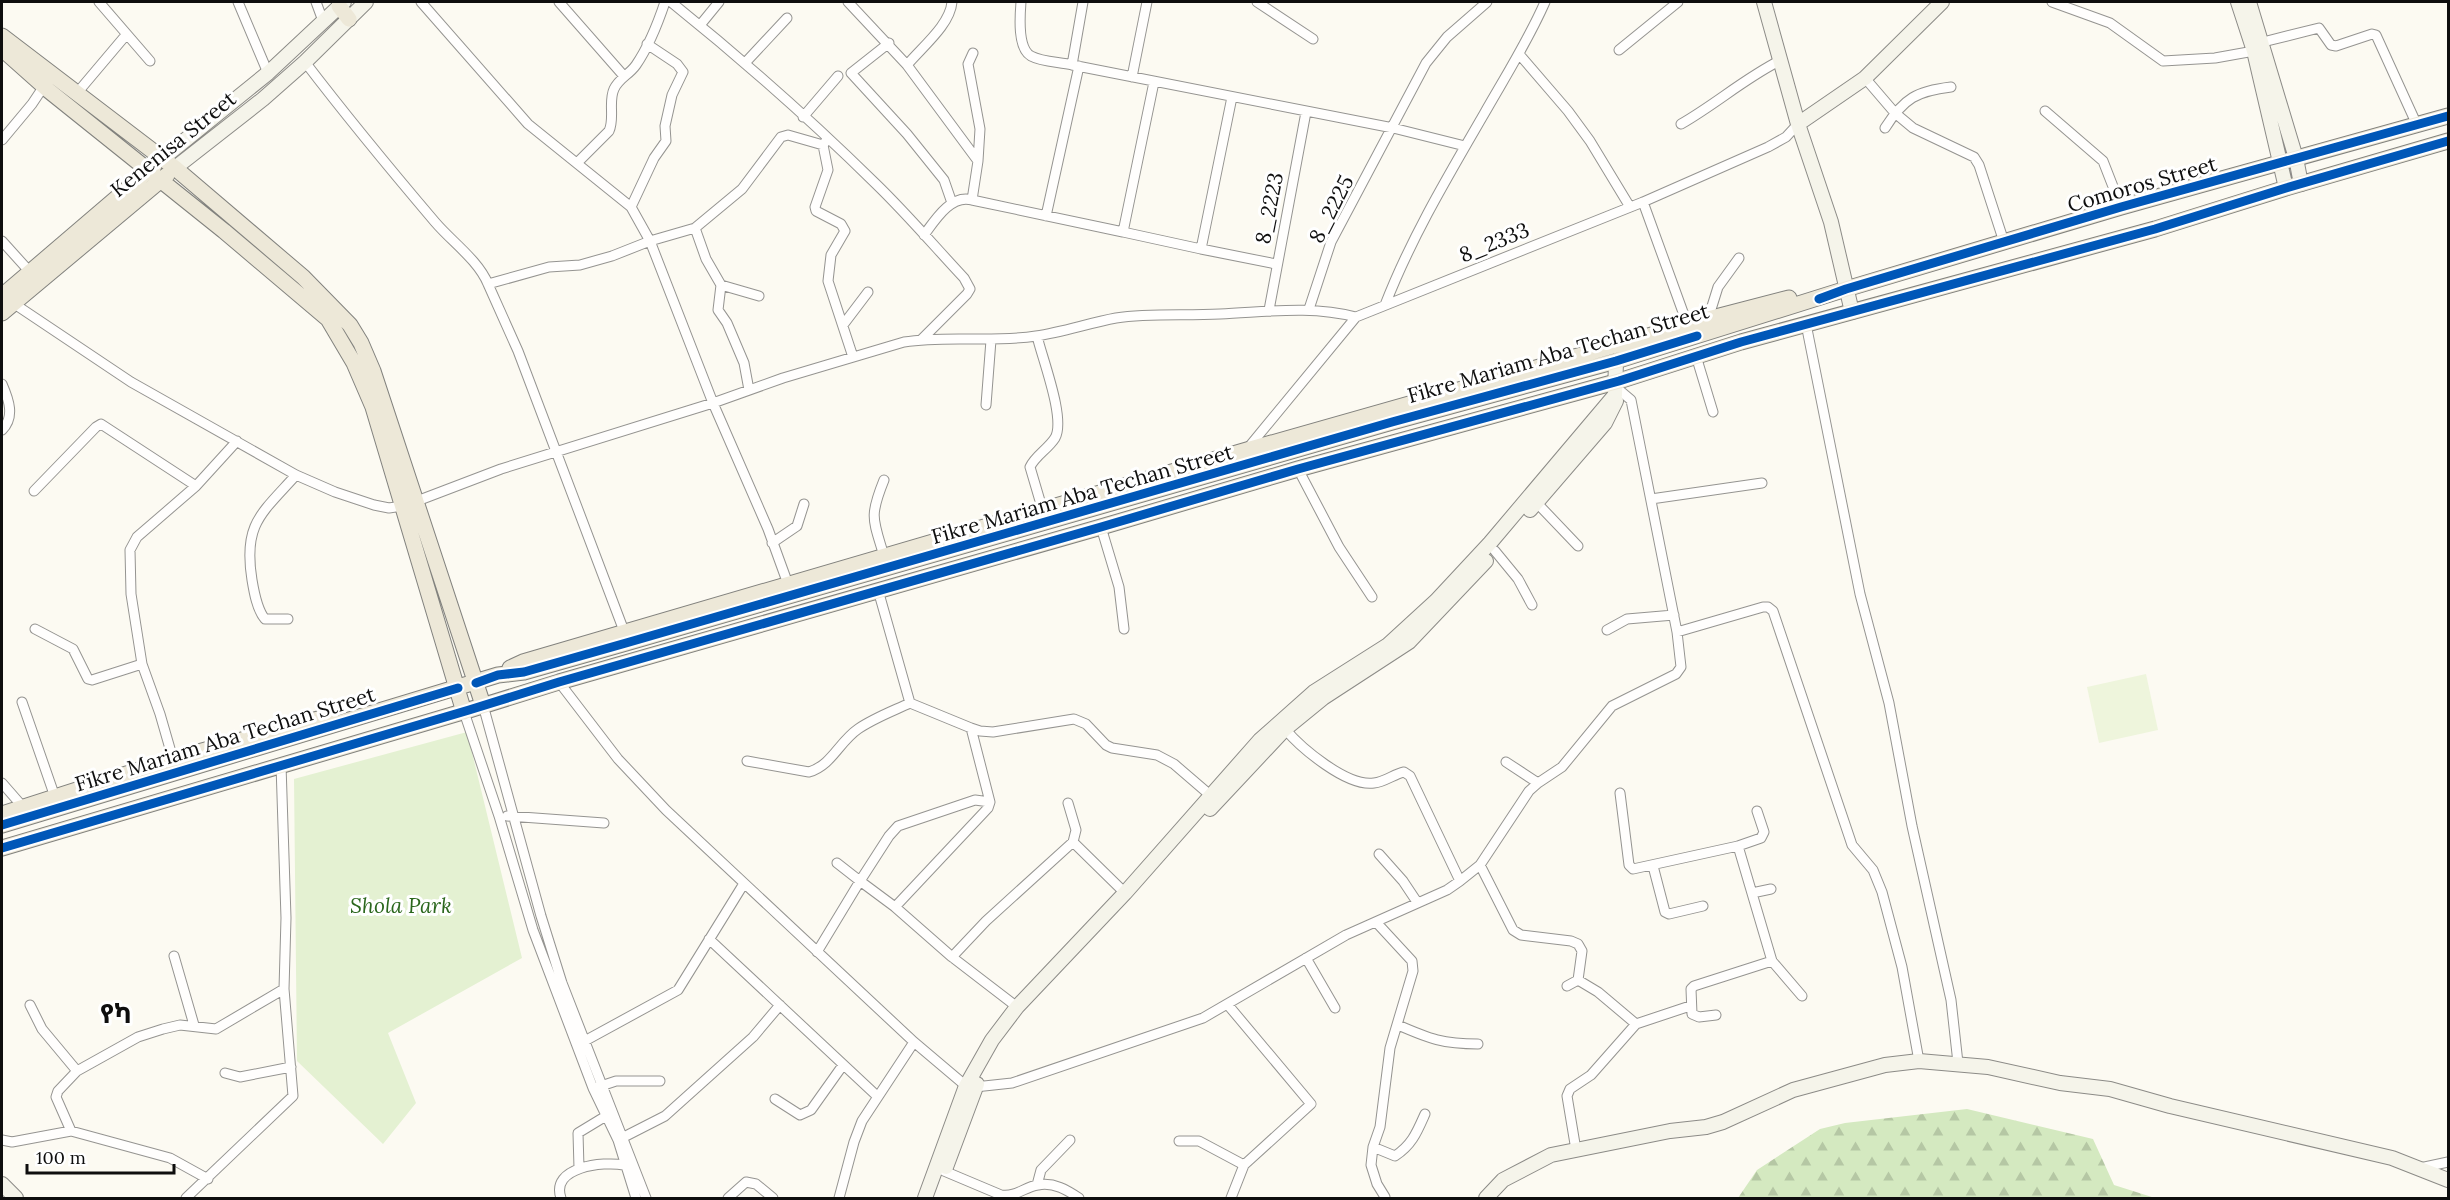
<svg xmlns="http://www.w3.org/2000/svg" width="2450" height="1200" viewBox="0 0 2450 1200" font-family="Lora,'Noto Sans Ethiopic',serif">
  <style>
    .forest { fill: url(#forest-firs) }
    .park { fill: #e4f1d2 }
    .pitch { fill: #eef5dc }
    .lines { fill: none; stroke-linecap: round; stroke-linejoin: round }
    .street-casing { stroke: #959491; stroke-width: 11 }
    .secondary-casing { stroke: #8c8b87; stroke-width: 16 }
    .primary-casing { stroke: #82827e; stroke-width: 17 }
    .street { stroke: #fffefd; stroke-width: 9 }
    .secondary { stroke: #f5f4ea; stroke-width: 14 }
    .primary { stroke: #ede8d8; stroke-width: 15 }
    .cycleway-casing { stroke: #fff; stroke-width: 13 }
    .cycleway { stroke: #0057b8; stroke-width: 9 }
    .labels { text-anchor: middle; dominant-baseline: central; stroke-width: 6; stroke-linejoin: round; paint-order: stroke }
    .street-label { font-size: 21px; fill: #0e0e0e; stroke: #fff }
    .park-label { font-size: 21px; font-style: italic; fill: #2b671d; stroke: #fff }
    .district-label { font-size: 27px; font-weight: bold; fill: #0e0e0e; stroke: #fff }
  </style>
  <defs>
    <pattern id="forest-firs" width="22" height="20" patternUnits="userSpaceOnUse" patternTransform="scale(1.5)"><rect width="22" height="20" fill="#d4e9c0"/><path d="M5 1l3.5 6h-7zM16 11l3.5 6h-7z" fill="#b5c7a4"/></pattern>
  </defs>
  <rect width="100%" height="100%" fill="#fcfaf2"/>
  <path class="forest" d="M1967,1109L2093,1139L2114,1185L2155,1198H1738L1757,1170L1820,1129L1845,1123Z"/>
  <path class="park" d="M467,732L522,958L388,1033L416,1103L383,1144L297,1061L294,779Z"/>
  <path class="pitch" d="M2146,674L2158,730L2099,743L2087,687Z"/>
  <g class="lines">
    <defs>
      <path id="street" d="M99,2L150,61
        M238,2L268,73
        M316,2L323,21
        M421,2L528,124L631,207L650,241L713,403L783,378L904,342C948,335 992,343 1036,336C1063,332 1089,323 1116,318C1150,313 1186,316 1220,314C1267,312 1310,305 1356,317
        M559,2L623,75
        M671,2C742,59 811,120 876,184C907,214 935,247 964,278L970,289L967,294L922,339
        M848,2L907,65L978,161L972,200L1123,232
        M1021,2C1020,15 1017,48 1031,56C1042,62 1060,62 1072,65
        M1083,2L1072,65L1393,128L1465,146
        M1257,2L1313,39
        M2052,2L2110,23L2163,61L2215,58L2254,51
        M701,24L719,2
        M2263,42L2319,28L2331,45L2336,46L2372,34L2376,35L2417,125
        M889,43L851,73L907,134L944,180L952,203
        M1619,50L1678,2
        M973,53L968,64L980,129L978,161
        M1519,54L1568,111L1590,141L1630,207
        M305,62C347,117 390,169 435,222C452,242 478,260 488,284L549,267L580,265L612,256L650,241L695,228L742,189L781,137L788,135L823,145
        M745,63L787,18
        M907,65C922,47 950,25 952,2
        M1132,77L1147,2
        M1865,78L1895,113L1913,128L1974,157L1979,165L2004,242
        M1154,82L1123,232L1201,249L1232,97
        M77,93L126,35
        M2045,111L2103,161L2121,207
        M803,117L838,76
        M1681,124C1716,104 1745,78 1781,60
        M1885,128C1904,98 1917,91 1951,87
        M2,140L32,104L42,89
        M826,141L823,145L828,170L815,207L816,211L841,224L845,231L831,255L828,281L853,357
        M578,162L609,131C615,118 608,102 614,89C619,78 629,75 636,65C649,46 658,23 665,2
        M1643,202L1688,326
        M631,207L654,158L666,141L665,126L672,95L683,72L677,64L647,44
        M1046,216L1079,66
        M695,228L706,259L721,285L718,310L727,323L744,363L749,390
        M924,235C935,220 951,194 972,200
        M2,241L30,272
        M1201,249L1276,264
        M488,284L518,351L624,631
        M721,285L759,296
        M10,301L131,382L296,475L335,492L374,505L389,508L402,506
        M1385,305C1411,238 1448,176 1484,114C1505,77 1528,41 1545,2
        M1309,309L1331,242L1426,63L1447,37L1487,2
        M1269,310L1306,112
        M1708,319L1718,287L1739,258
        M1806,324L1860,594L1889,703L1912,826L1951,1000L1958,1063
        M843,325L868,292
        M1037,336C1042,358 1066,419 1055,438C1048,449 1035,456 1030,467L1043,511
        M1696,356L1713,412
        M2,384C9,400 15,417 2,430
        M986,405L991,340
        M1248,448L1356,317L1643,202L1768,147L1786,137L1798,124
        M1298,469L1339,547L1372,597
        M34,491L96,427L101,424L196,486
        M1651,499L1762,483
        M417,501L501,469L713,403L768,529L788,584
        M1536,502L1578,546
        M1101,527L1119,587L1124,629
        M772,543L797,526L804,504
        M1495,551L1518,579L1532,605
        M884,556C873,519 869,517 884,480
        M878,590L910,703L971,728L980,731L993,732L1074,719L1086,724L1106,745L1112,748L1157,755L1174,764L1210,795
        M288,619H265C257,610 254,592 252,580C243,524 261,514 296,475
        M35,629L73,649L88,679L92,680L142,664
        M1607,630L1627,619L1674,615
        M1677,632L1763,607H1768L1773,611L1849,836L1852,845L1873,870L1882,892L1902,967L1919,1061
        M559,682L618,759L666,810L914,1042L966,1086L975,1087L1012,1083L1203,1018L1346,935L1447,890L1460,881L1480,865L1529,791L1538,783L1562,767L1612,706L1676,674L1681,667L1677,632L1631,400L1618,389
        M22,702L55,797
        M483,705L541,916L562,983L646,1198
        M464,712L499,816L533,930L593,1088L618,1140L636,1198
        M1285,729C1301,748 1347,787 1374,783C1385,782 1394,774 1404,772L1410,776L1460,881
        M173,759L160,714L142,664L131,594L130,550L137,537L196,486L237,441
        M747,761L809,772C832,765 839,742 858,729C874,718 893,711 910,703
        M1506,762L1538,783
        M2,783L23,807
        M1620,793L1629,865L1633,869L1738,846L1761,838L1764,832L1757,811
        M1068,803L1076,830L1073,842
        M507,816L604,823
        M1738,846L1772,961L1802,996
        M1379,854L1403,881L1417,902
        M837,863L860,881L889,836L898,826L975,800L990,802
        M1480,865L1513,930L1521,935L1571,941L1578,944L1582,951L1578,980
        M1653,866L1665,912L1669,914L1703,906
        M1752,893L1771,889
        M895,907L988,808L990,802L971,728
        M1376,922L1412,961L1413,971L1390,1048L1380,1127L1373,1147L1371,1165L1377,1184L1385,1197
        M709,939L877,1096
        M817,952L860,881L895,907L952,957L1017,1007
        M174,956L194,1025
        M952,957L986,921L1073,842L1125,893
        M1306,958L1335,1008
        M1567,986L1578,980L1598,992L1636,1024
        M30,1005L42,1029L77,1071L138,1037L163,1029L180,1025L216,1029L284,989
        M1228,1005L1311,1104L1244,1165L1231,1198
        M1716,1015L1699,1017L1692,1014L1691,989L1694,986L1772,961
        M1398,1025C1430,1039 1443,1044 1478,1044
        M581,1043L678,990L743,885
        M225,1073L240,1077L291,1067
        M598,1087L616,1081H660
        M775,1099L800,1115L811,1110L843,1065
        M71,1131L56,1097L58,1091L77,1071
        M2,1140L12,1142L71,1131L170,1158L208,1179
        M618,1140L665,1116L753,1037L780,1005
        M1179,1141H1199L1244,1165
        M1373,1147L1395,1156C1412,1145 1417,1132 1425,1114
        M1576,1150L1567,1096L1570,1089L1591,1075L1636,1024L1690,1006
        M579,1168L578,1133L606,1116
        M2420,1168L2448,1162
        M944,1171L1001,1195C1017,1197 1024,1187 1038,1185C1054,1182 1067,1190 1079,1198
        M1037,1185L1041,1170L1070,1140
        M186,1198L293,1096L284,989L286,918L281,765
        M561,1198C550,1167 603,1161 624,1165
        M728,1198L746,1182L756,1184L773,1198
        M839,1198L854,1142L862,1121L914,1042"/>
      <path id="secondary" d="M1764,2L1798,124L1831,222L1852,312
        M2238,2L2254,51L2286,188
        M2249,2L2296,158L2301,184
        M1798,124L1865,78L1942,2
        M163,158L268,73L344,2
        M175,168L263,99L305,62L366,2
        M1530,510L1605,423L1616,401
        M1210,809L1285,729L1323,698L1409,642L1486,561
        M946,1167L977,1084
        M2,1184L16,1198
        M925,1198L966,1086L992,1040L1017,1007L1125,893L1260,740L1314,692L1388,645L1436,601L1490,543L1615,395L1616,361
        M1486,1198L1503,1180L1551,1155L1670,1131L1706,1127L1723,1122L1793,1090L1885,1065L1919,1061L1988,1067L2060,1083L2110,1089L2170,1106L2392,1158L2448,1180"/>
      <path id="primary" d="M339,6L349,19
        M2,36L175,168L303,277L350,325L361,343L373,371L483,705
        M2,49L48,90L224,231L328,319L354,363L373,407L464,712
        M2,296L154,166
        M2,313L167,175
        M510,668L523,662L1247,450L1708,319L1789,298
        M2,814L173,759L329,716
        M2,825L498,675L524,672L626,643L1392,422L1616,361L1846,289L2121,207L2448,116
        M2,848L469,710L559,682L1101,527L1298,469L1619,381L1741,342L2155,229L2286,188L2448,141"/>
    </defs>
    <use href="#street" class="street-casing"/>
    <use href="#secondary" class="secondary-casing"/>
    <use href="#primary" class="primary-casing"/>
    <use href="#street" class="street"/>
    <use href="#secondary" class="secondary"/>
    <use href="#primary" class="primary"/>
    <defs>
      <path id="cycleway" d="M1819,299L1846,289L2121,207L2448,116
        M476,683L498,675L524,672L626,643L1392,422L1616,361L1697,336
        M2,825L458,688
        M2,848L469,710L559,682L1101,527L1298,469L1619,381L1741,342L2155,229L2286,188L2448,141"/>
    </defs>
    <use href="#cycleway" class="cycleway-casing"/>
    <use href="#cycleway" class="cycleway"/>
  </g>
  <g class="labels">
    <g class="street-label">
      <text transform="translate(173 144) rotate(-39)">Kenenisa Street</text>
      <text transform="translate(2142 184) rotate(-16)">Comoros Street</text>
      <text transform="translate(1269 208) rotate(-79)">8_2223</text>
      <text transform="translate(1331 209) rotate(-63)">8_2225</text>
      <text transform="translate(1494 242) rotate(-22)">8_2333</text>
      <text transform="translate(1558 353) rotate(-16)">Fikre Mariam Aba Techan Street</text>
      <text transform="translate(1082 494) rotate(-16)">Fikre Mariam Aba Techan Street</text>
      <text transform="translate(225 739) rotate(-17)">Fikre Mariam Aba Techan Street</text>
    </g>
    <g class="park-label">
      <text x="401" y="905">Shola Park</text>
    </g>
    <g class="district-label">
      <text x="116" y="1013">የካ</text>
    </g>
  </g>
  <rect width="2450" height="1200" fill="none" stroke="#0e0e0e" stroke-width="6"/>
  <path d="M27 1164v9h147v-9" fill="none" stroke="#0e0e0e" stroke-width="3"/>
  <text x="36" y="1164" font-size="18" fill="#0e0e0e" stroke="#ffffff" stroke-width="4.5" paint-order="stroke">100 m</text>
</svg>
